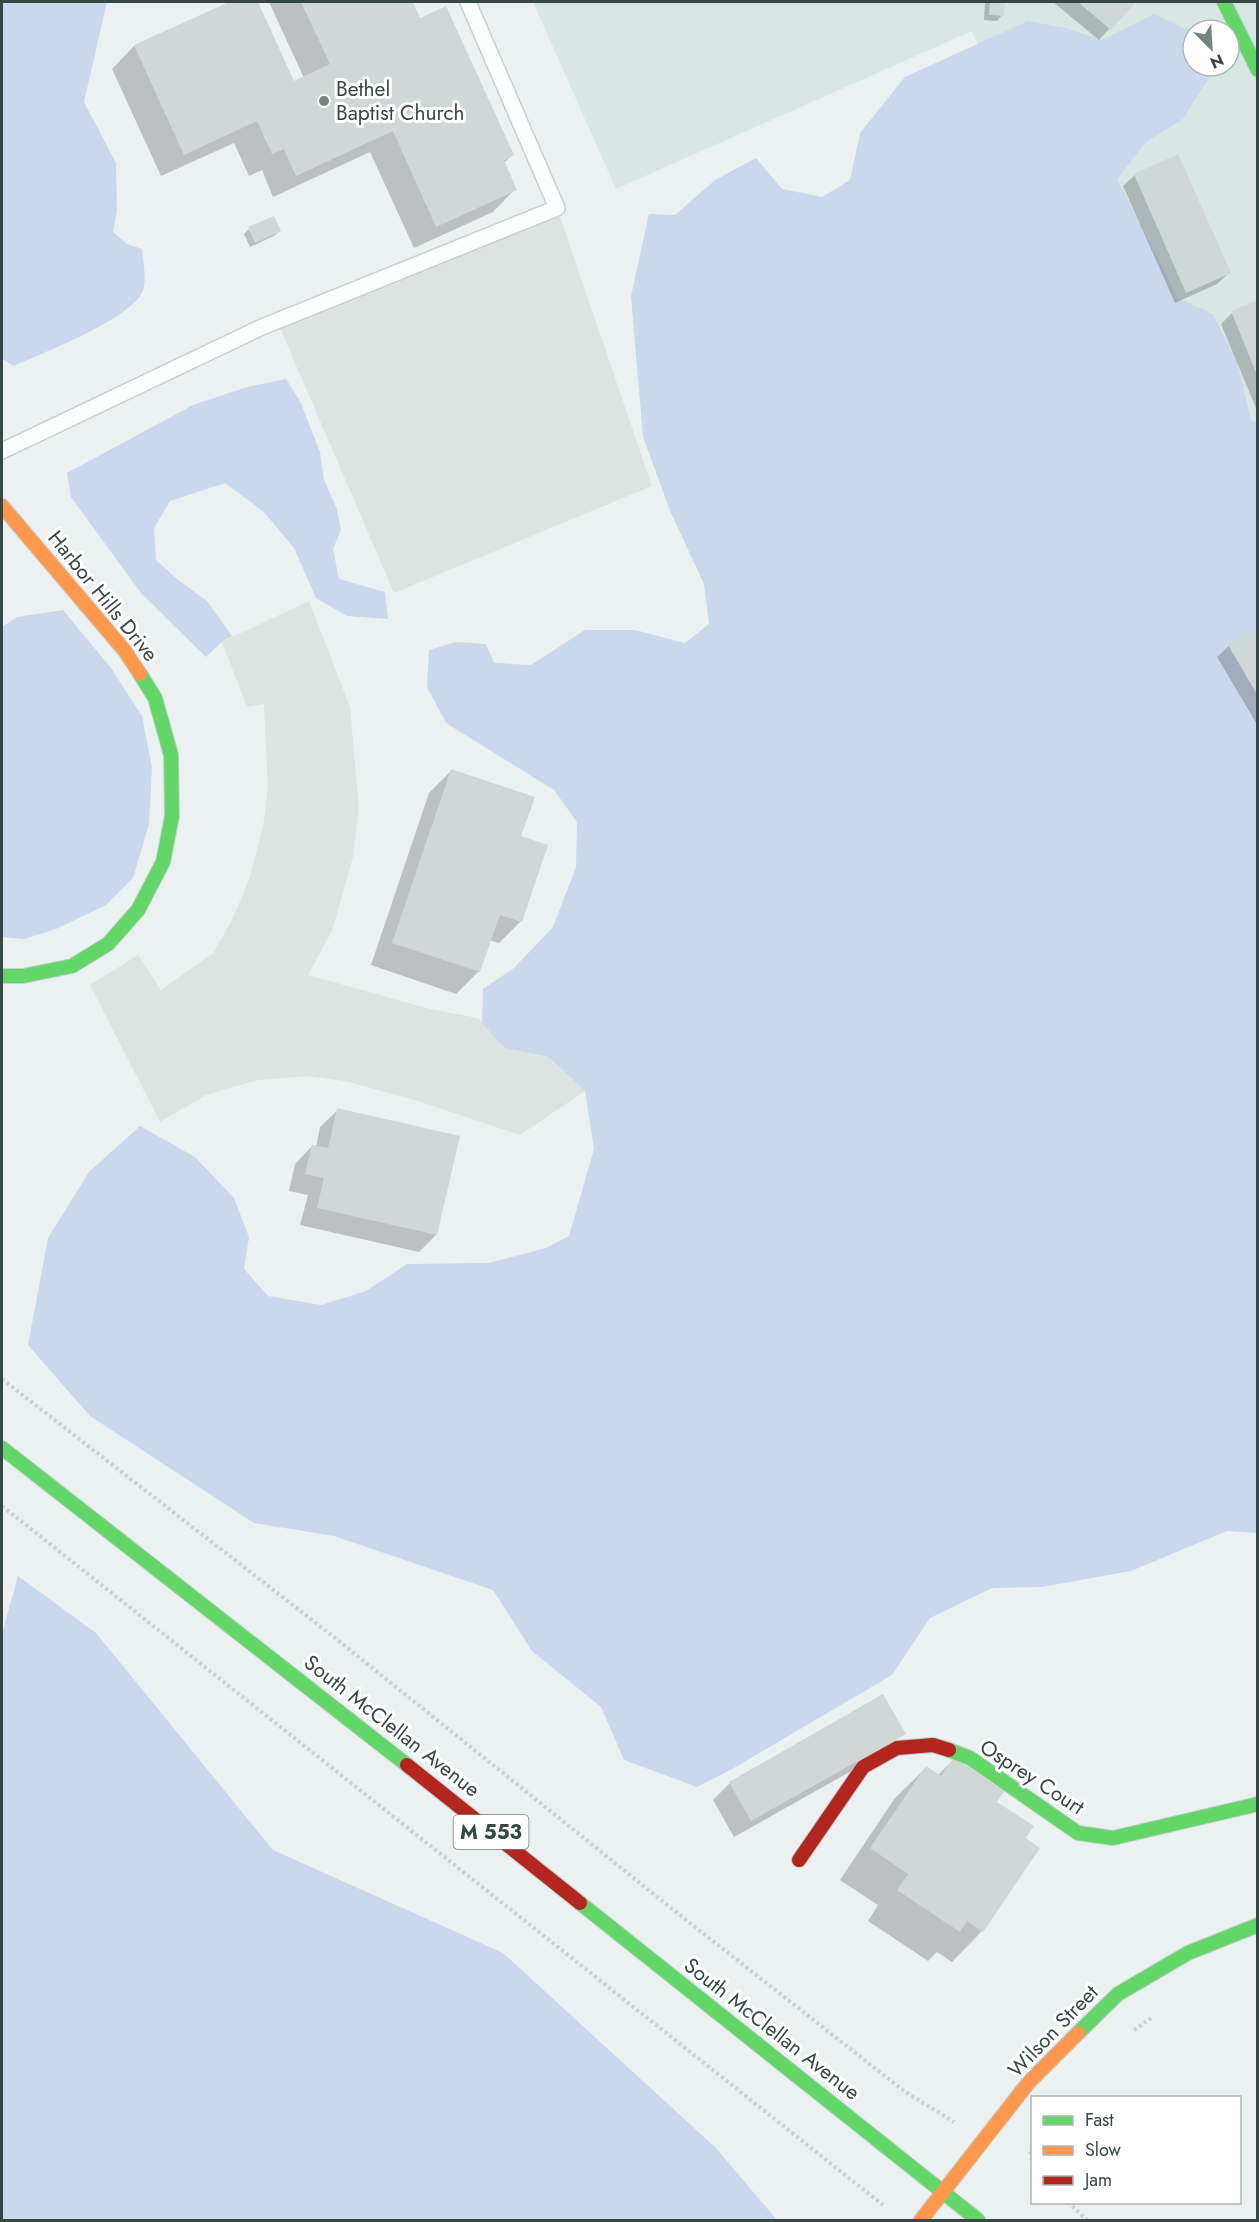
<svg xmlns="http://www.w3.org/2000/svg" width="1259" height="2222" viewBox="0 0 1259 2222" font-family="Jost,sans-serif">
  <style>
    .residential { fill: #d8e6e4; fill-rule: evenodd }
    .green { fill: #cad8ed }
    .parking { fill: #dce3e1 }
    .shadow { fill: #0003 }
    .building { fill: #d0d8d7 }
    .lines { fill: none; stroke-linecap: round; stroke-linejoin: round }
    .lane-casing { stroke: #c8cfcf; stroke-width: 18 }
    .fast-casing { stroke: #c1d0ce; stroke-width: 16 }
    .slow-casing { stroke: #c1d0ce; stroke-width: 16 }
    .jam-casing { stroke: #c1d0ce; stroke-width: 16 }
    .path { stroke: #cbd2d1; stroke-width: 4; stroke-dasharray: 3 3; stroke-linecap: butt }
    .lane { stroke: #fcfdfd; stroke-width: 15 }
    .fast { stroke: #63d668; stroke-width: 14 }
    .slow { stroke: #ff974d; stroke-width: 14 }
    .jam { stroke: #b3261e; stroke-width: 14 }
    .poi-dot { fill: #758381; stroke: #fff; stroke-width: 2 }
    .labels { text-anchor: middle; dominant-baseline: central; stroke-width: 6; stroke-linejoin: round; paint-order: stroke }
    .shield { fill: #fff; stroke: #727f7d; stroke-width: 1.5 }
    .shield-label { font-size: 20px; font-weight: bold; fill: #364845 }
    .poi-label { font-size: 21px; fill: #364845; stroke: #fff; text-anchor: start }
    .street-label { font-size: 21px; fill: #364845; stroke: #fff }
  </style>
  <rect width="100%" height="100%" fill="#ebf1f1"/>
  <path class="residential" d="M533,2H1257V442L1172,480L972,31L616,189ZM1193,30H1229V66H1193Z"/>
  <path class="green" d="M2,2H107L84,102L116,163L117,211L113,232L127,244L142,249C143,262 148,284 141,295C121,323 47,351 14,366L2,359Z
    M1154,14L1193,32V66H1208L1210,76L1183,119L1146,142L1117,179L1178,298L1213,314L1237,362L1251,421L1257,423V1533L1227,1531L1131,1571L1042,1587L992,1588L930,1618L892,1675L734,1768L697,1787L624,1760L601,1707L532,1651L493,1590L334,1536L254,1523L90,1416L28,1345L48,1238L89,1172L140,1126L195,1157L234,1198L249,1237L244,1269L268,1296L321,1305L366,1291L407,1264L489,1263L546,1248L569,1236L594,1149L585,1091L548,1057L504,1048L482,1024L483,989L514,968L553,927L576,867L577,822L554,790L446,723L427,687L429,650L456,642L486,644L494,663L531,665L585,630H635L685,643L709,624L704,584L671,513L643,437L631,296L649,214L675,215L715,180L756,158L782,189L822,197L850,180L860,133L905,77L1028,21L1066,28L1102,40Z
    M286,379L300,401L320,452L324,480L337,509L341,530L333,549L339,579L385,592L388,619L347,616L316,598L294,548L264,512L225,483L170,501L154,528L156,560L177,579L207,601L232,636L222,642L206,657L141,593L71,497L67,473L193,405L247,387Z
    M63,610L111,668L142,716L152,768L149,824L133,878L106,905L56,929L24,939L2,937V627L17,617Z
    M18,1576L96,1633L273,1850L503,1953L716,2148L777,2220H2V1634Z"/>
  <path class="parking" d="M557,208L652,486L394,593L277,321Z
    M309,601L350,707L359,809L353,857L332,931L308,975L430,1009L478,1018L504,1048L548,1057L585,1091L520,1135L418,1101L345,1081L306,1076L258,1080L206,1095L160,1122L90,985L138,955L161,990L213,953L231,922L249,880L263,827L268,787L264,704L247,707L222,642Z"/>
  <path class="shadow" d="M233,2H256L293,83L304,78L269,2H411L420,20L512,155L504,163L515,189L493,212L414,248L370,152L273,197L262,170L249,176L234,143L161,176L112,69L134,46Z
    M985,2H1003L1002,15L997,21L984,20Z
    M1053,2H1134L1099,40Z
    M1135,175L1229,273L1217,284L1175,303L1123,186Z
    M249,229L279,231L274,236L250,247L244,234Z
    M1258,302V413L1221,324L1232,313Z
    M1258,629V726L1217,657L1229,646Z
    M452,770L519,837L521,921L499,943L489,940L479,971L456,994L371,965L429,793Z
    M338,1110L436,1235L419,1252L300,1225L308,1195L289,1191L295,1164L312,1146L316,1147L320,1127Z
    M887,1751L734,1837L713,1800L730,1783Z
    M954,1759L995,1802L1024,1839L982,1931L952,1962L937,1952L928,1961L868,1921L878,1905L840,1880L895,1798L926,1768L938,1775Z"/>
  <path class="building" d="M229,2H258L294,81L330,64L301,2H413L420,18L446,6L514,155L504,160L517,190L436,227L393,131L296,176L284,149L272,154L257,121L184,155L134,45Z
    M990,2H1005L1004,16L989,15Z
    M1078,2H1136L1111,30Z
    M1178,154L1231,273L1186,293L1134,174Z
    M274,216L281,231L255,243L248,227Z
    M1258,300V375H1257L1231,311Z
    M1258,628V696L1228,645Z
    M451,769L535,797L521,836L548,845L522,922L500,915L480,972L392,943Z
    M337,1108L460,1136L437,1235L317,1208L324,1178L305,1174L312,1145L328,1148Z
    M883,1694L906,1734L751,1821L729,1782Z
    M954,1757L1004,1791L997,1802L1034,1826L1026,1838L1040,1848L983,1932L967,1921L960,1932L897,1890L908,1874L870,1848L926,1766L941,1776Z"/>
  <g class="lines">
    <defs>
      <path id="lane" d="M2,451L262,327L557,208L468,2"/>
      <path id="fast" d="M1224,2L1258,70
        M2,976H23L72,966L108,944L138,910L163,862L172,816L171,755L155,698L140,674
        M2,1448L407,1765
        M949,1750L970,1758L1078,1833L1113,1838L1258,1804
        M580,1903L978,2220
        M1078,2033L1118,1994L1188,1953L1258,1925"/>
      <path id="slow" d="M2,506L125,651L140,674
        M921,2220L1029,2082L1078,2033"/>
      <path id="jam" d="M407,1765L580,1903
        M799,1860L863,1767L897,1748L933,1745L949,1750"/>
    </defs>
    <use href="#lane" class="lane-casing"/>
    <use href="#fast" class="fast-casing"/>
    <use href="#slow" class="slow-casing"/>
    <use href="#jam" class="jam-casing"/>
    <path class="path" d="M2,1379L330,1634L676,1912L904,2091L954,2122
      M2,1506L883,2205
      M1134,2030L1153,2017
      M1032,2146L1030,2156L1032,2161
      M1068,2202L1087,2220"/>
    <use href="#lane" class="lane"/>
    <use href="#fast" class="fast"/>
    <use href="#slow" class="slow"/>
    <use href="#jam" class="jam"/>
  </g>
  <circle class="poi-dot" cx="324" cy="101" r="6"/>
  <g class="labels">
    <rect class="shield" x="453.5" y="1815" width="75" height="34" rx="4.5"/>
    <g class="shield-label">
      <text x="491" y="1832">M 553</text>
    </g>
    <g class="poi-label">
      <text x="336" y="89">Bethel<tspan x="336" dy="24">Baptist Church</tspan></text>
    </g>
    <g class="street-label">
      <text transform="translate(103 596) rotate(51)">Harbor Hills Drive</text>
      <text transform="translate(392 1726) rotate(38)">South McClellan Avenue</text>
      <text transform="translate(1032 1777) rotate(33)">Osprey Court</text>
      <text transform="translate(772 2029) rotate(38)">South McClellan Avenue</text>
      <text transform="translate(1053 2031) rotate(-46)">Wilson Street</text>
    </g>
  </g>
  <rect width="1259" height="2222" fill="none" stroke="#364845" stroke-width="6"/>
  <rect x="1031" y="2096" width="210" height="108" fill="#ffffff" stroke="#afb6b5" stroke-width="1.5"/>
  <rect x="1043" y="2116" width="30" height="9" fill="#63d668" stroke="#afb6b5" stroke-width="1.5"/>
  <text x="1085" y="2126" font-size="18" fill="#364845">Fast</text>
  <rect x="1043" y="2146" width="30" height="9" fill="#ff974d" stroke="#afb6b5" stroke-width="1.5"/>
  <text x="1085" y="2156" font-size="18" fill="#364845">Slow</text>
  <rect x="1043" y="2176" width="30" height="9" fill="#b3261e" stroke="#afb6b5" stroke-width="1.5"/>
  <text x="1085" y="2186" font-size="18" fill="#364845">Jam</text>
  <g transform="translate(1211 48) rotate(156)"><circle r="28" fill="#ffffff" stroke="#afb6b5" stroke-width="1.5"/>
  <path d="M0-4.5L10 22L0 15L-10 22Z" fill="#758381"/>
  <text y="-9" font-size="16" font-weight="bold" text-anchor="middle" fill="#364845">N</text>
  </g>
</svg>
